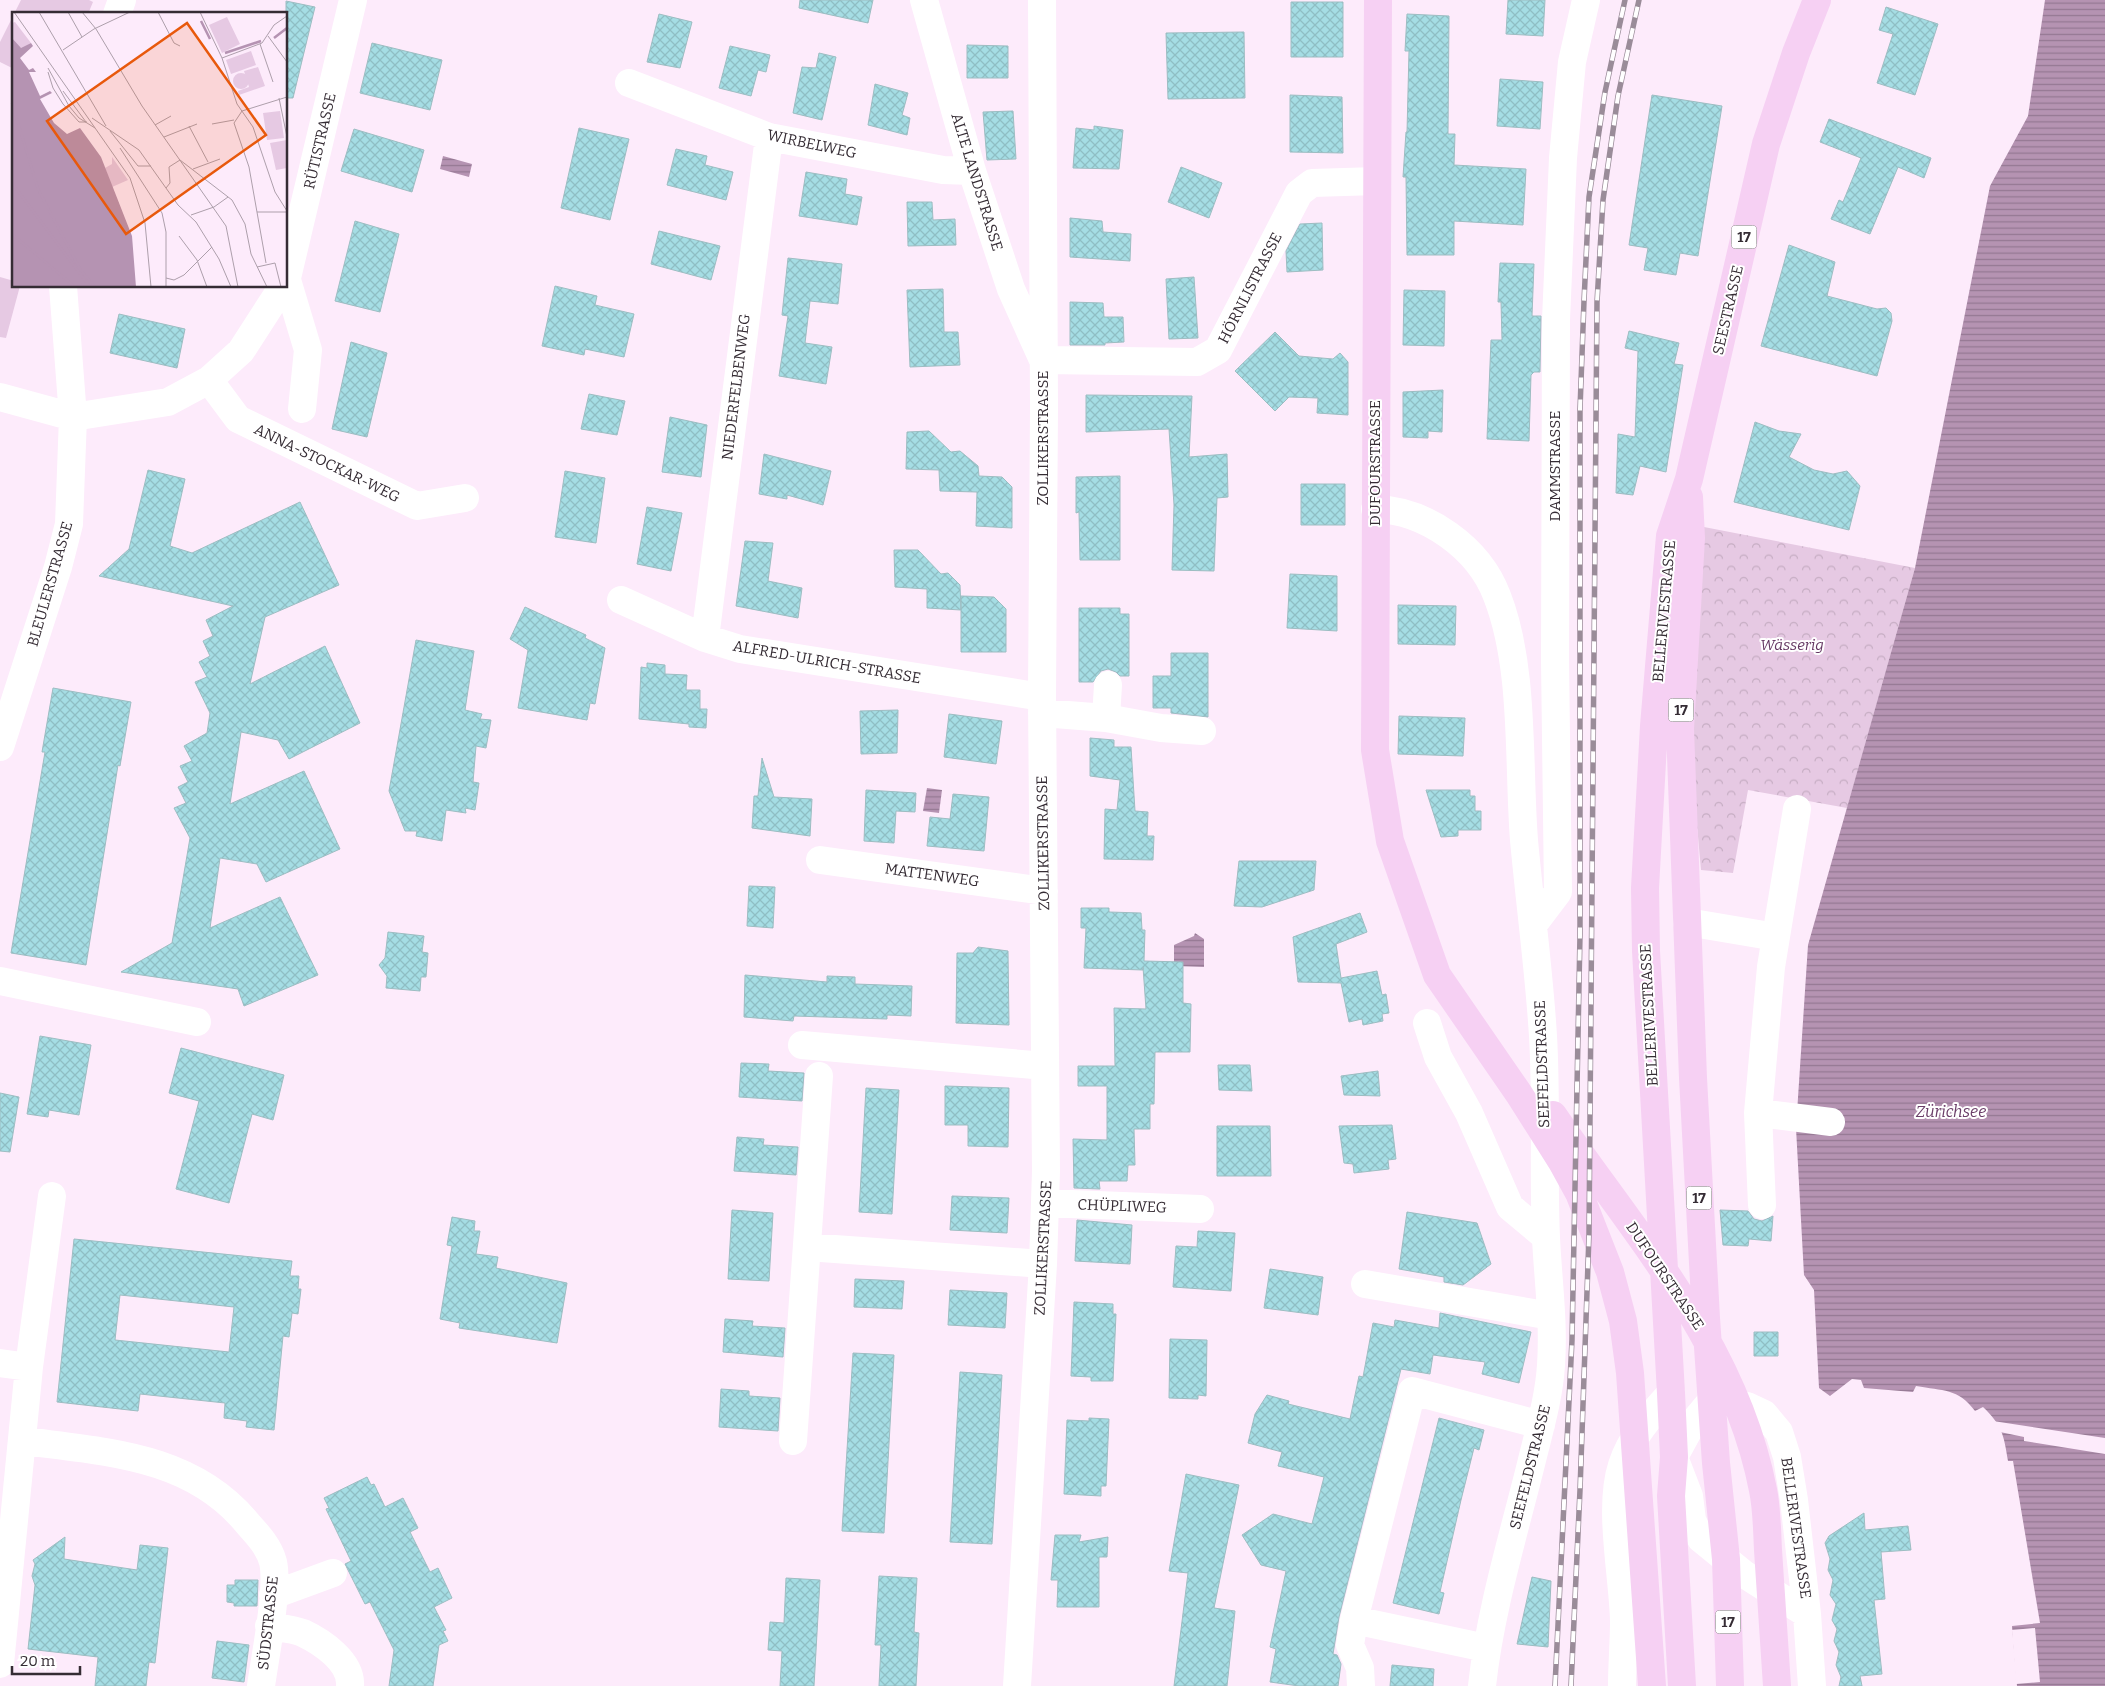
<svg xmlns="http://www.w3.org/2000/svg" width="2105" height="1686" viewBox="0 0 2105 1686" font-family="Bitter,serif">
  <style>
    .park { fill: url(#park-crowns) }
    .pitch { fill: #e6c9e3 }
    .water { fill: url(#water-rules) }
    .pier { fill: #fdebfb }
    .building { fill: url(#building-cross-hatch); stroke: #9dbdc2; fill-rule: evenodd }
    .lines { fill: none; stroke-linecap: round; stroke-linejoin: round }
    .minor { stroke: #fff; stroke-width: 28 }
    .major { stroke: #f6d0f3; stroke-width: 28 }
    .rail-casing { stroke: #9a8c99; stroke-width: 5.5 }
    .rail { stroke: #fff; stroke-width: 4; stroke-dasharray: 11; stroke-linecap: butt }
    .labels { text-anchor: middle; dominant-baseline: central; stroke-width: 4; stroke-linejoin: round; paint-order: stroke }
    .shield { fill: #fff; stroke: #726b71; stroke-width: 1 }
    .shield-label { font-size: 14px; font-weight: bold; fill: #352c34 }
    .street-label { font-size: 15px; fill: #352c34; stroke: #fff }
    .park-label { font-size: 15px; font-style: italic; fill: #633661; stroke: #fff }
    .water-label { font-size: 16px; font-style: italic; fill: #6b3e69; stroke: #fff }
    .inset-river { fill: none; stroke: #b593b2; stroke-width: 2.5 }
    .inset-road { fill: none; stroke: #ad9fab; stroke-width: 1 }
    .view { fill: #e8590c; fill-opacity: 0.15; stroke: #e8590c; stroke-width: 2.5 }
    .inset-edge { fill: none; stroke: #352c34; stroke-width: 2.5 }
  </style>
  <defs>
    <pattern id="park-crowns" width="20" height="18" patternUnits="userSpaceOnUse" patternTransform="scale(1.25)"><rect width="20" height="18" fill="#e6c9e3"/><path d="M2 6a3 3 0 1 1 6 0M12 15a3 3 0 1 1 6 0" fill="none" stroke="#c6adc3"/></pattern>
    <pattern id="water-rules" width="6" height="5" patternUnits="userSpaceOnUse" patternTransform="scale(1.25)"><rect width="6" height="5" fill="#b593b2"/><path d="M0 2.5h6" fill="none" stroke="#947892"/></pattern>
    <pattern id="building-cross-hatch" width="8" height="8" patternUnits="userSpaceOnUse" patternTransform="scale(1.25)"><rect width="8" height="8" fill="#a5dde4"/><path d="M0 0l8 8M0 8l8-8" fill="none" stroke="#8fbec4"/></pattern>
  </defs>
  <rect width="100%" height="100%" fill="#fdebfb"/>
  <path class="park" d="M1704,527L1915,568L1847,808L1748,790L1733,873L1701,870L1687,714Z"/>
  <path class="pitch" d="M21,0H89L93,2L88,14H14Z
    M14,14V69L0,62V42Z
    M0,277L14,281V286H20L6,338L0,337Z"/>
  <path class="water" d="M2045,0H2105V1686H2017L2012,1626L2040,1623L2013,1461H2008C2004,1435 2002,1425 1983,1407L1975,1411C1958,1388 1943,1391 1916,1386L1913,1392L1864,1388L1861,1380L1852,1379L1830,1396L1819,1388L1814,1290L1804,1275L1796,1128L1808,945L1915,568L1990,186L2028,116Z
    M443,156L472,164L469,177L440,169Z
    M927,788L942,790L939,813L923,811Z
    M1195,933L1204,939V967L1174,966V945L1194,936Z"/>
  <path class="pier" d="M1993,1421L2105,1438V1454L2024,1441V1437L2000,1432Z
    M2035,1628L2040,1682L2016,1684L2012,1630Z"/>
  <path class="building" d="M800,0H873L868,23L799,8Z
    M1508,0H1545L1543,36L1506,34Z
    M286,1L315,7L293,98H286Z
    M1291,2H1343V57H1291Z
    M1886,7L1938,24L1915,95L1877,83L1893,34L1879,30Z
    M659,14L692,22L680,68L647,62Z
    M1407,14L1449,16L1448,134H1455L1454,165L1526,169L1523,225L1454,221V255H1407L1406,177H1403L1406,132H1407L1409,51H1405Z
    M1244,32L1245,98L1168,99L1166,33Z
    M372,43L442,60L430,110L360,93Z
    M967,45L1008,46V78H967Z
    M730,46L770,55L766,72L758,70L751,96L719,88Z
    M819,53L836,57L822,120L793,113L802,67L816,68Z
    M1500,79L1543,82L1540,129L1497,126Z
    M875,84L908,93L902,115L910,118L907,135L868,125Z
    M1290,95L1342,97L1343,153L1290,152Z
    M1652,95L1722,106L1698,256L1680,253L1676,275L1644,270L1648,248L1629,245Z
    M1013,111L1016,159L987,160L983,112Z
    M1829,119L1931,158L1924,178L1898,167L1870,234L1831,219L1839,200L1843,202L1861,158L1820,142Z
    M1094,126L1123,130L1119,169L1073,168L1076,128L1094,130Z
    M579,128L629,139L610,220L561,208Z
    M354,129L424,150L412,192L341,171Z
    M676,149L707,156L705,165L733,172L726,200L667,185Z
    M1181,167L1222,183L1209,218L1168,202Z
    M806,172L847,179L845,194L862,197L857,225L799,216Z
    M907,202H932L933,220L955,219L956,245L908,246Z
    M1070,218L1102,221L1103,232L1131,234L1130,261L1070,257Z
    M355,221L399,234L380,312L335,301Z
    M1322,223L1323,270L1287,272L1286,251L1300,224Z
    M659,231L720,246L711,280L651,264Z
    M1789,245L1835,262L1827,296L1877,309L1886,308L1891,313L1892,321L1877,376L1761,346Z
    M788,258L842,264L838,304L810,301L805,343L832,347L826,384L779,376L788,316L782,315Z
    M1500,263L1534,264L1532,316H1541L1540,372H1534L1531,375L1529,441L1487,439L1491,340H1502L1501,302H1498Z
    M1194,277L1198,338L1169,339L1166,279Z
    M555,286L597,296L595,305L634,314L624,357L585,349L584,355L542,346Z
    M943,289L944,332H958L960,365L910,367L907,290Z
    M1404,290L1445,291L1444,346L1403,345Z
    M1070,302L1103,303L1104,317H1123L1124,342L1105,343V345H1070Z
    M119,314L185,329L177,368L110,353Z
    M1629,331L1679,343L1674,364L1683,365L1666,472L1640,466L1633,495L1616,493L1618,434L1635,437L1638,351L1625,348Z
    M1275,332L1299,356L1333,359L1340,353L1348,362V415L1317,413L1318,398L1289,397L1275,411L1235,371Z
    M351,342L387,353L367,437L332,429Z
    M1443,390L1442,432L1428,431V438L1403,437V392Z
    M589,394L625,401L617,435L581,429Z
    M1086,395L1192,396L1189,457L1227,454L1228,497L1217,498L1214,571L1172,570L1174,505L1169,429L1086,432Z
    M670,417L707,425L701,477L662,472Z
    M1755,422L1779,431L1801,434L1789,457L1814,470L1833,474L1847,471L1860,486L1849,530L1734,502Z
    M929,431L951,452L960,451L978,466L979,476L1002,477L1012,487V528L976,526L977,492L940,491L939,470L906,469L907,432Z
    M764,454L831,471L823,505L787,495V499L759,494Z
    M148,470L185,479L170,546L192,553L300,502L339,585L265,617L250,684L325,646L360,723L289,759L278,740L241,732L230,804L304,771L340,849L266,882L257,864L220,858L210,928L280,897L318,975L244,1006L238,989L121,972L172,943L190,838L174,808L186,803L178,787L188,782L180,766L192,761L184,746L207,733L210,713L195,682L207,677L199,662L210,656L203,641L213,636L206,620L233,606L99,576L129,549Z
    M565,471L605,478L596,543L555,537Z
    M1120,476V560H1080L1079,512L1076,513V477Z
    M1301,484H1345V525H1301Z
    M647,507L682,513L671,571L637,564Z
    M745,541L773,543L768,581L802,588L798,618L736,606Z
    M894,550H918L941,574L948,573L960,585L961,610L927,608V589L895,587Z
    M1290,574L1337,576V631L1287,628Z
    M961,596L994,597L1006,609V652H961Z
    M1398,605L1456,606L1455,645L1398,644Z
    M525,607L586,635L585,638L605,648L595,704L590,703L587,720L518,708L528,650L510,639Z
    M1079,608H1120V614H1129V676H1120L1116,672L1108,669L1101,671L1093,682H1079Z
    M416,640L474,651L465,710L482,714L480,719L491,720L486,748L476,746L473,782L479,783L475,810L465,808L466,813L446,810L442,841L416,836L417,831H405L389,791Z
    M1171,653H1208V717L1171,713V708H1153V676H1171Z
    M647,663L665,665V674L687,675L686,690H700V709H707L706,728L689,727V724L639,719L641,667L647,668Z
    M53,688L131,702L120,766L118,765L86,965L11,953L45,752H42Z
    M898,710L897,753L861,754L860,711Z
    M949,714L1002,721L996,764L944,757Z
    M1399,716L1465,718L1463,756L1398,754Z
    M1090,738L1114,740V747H1131L1135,811L1148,812L1147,836H1154L1153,860L1104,859L1105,809L1117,810L1120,780L1090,776Z
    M762,758L774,797L812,799L810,836L752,828L754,796H758Z
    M866,790L916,793L915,812L896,811L894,843L864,841Z
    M1426,790H1470V796H1475V811H1481V830H1458V836L1441,837Z
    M953,794L989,797L984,851L927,846L930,817L950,819Z
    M1239,861H1316L1314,890L1262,907L1234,906Z
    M749,886L775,887L773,928L747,926Z
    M1081,908H1109V912L1141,913L1142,930H1145L1144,961L1183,962V1003L1191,1004L1190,1052H1155L1154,1104H1150V1129H1134L1135,1165H1128L1127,1181H1099L1100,1189L1074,1188L1073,1139L1107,1140V1086H1078V1066H1115L1114,1008L1146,1009L1143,967V970L1084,968L1086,928H1081Z
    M1360,913L1367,932L1336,944L1341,978L1377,971L1382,995L1386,994L1389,1013L1382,1014L1383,1021L1363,1025L1362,1019L1349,1022L1341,983L1298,982L1293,937Z
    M388,932L424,936L422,952L428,953L426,977H421L420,991L386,988L387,976L379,965L385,958Z
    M978,947L1008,951L1009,1025L956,1023L957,953H973Z
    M745,975L827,982V976L855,977V984L912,986L911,1016L887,1015V1019L794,1016L793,1021L744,1017Z
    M40,1036L91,1045L79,1115L49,1110L48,1117L27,1114Z
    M181,1048L284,1075L273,1120L252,1114L229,1203L176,1189L199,1101L169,1093Z
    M741,1063L769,1064L768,1071L804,1073L802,1101L739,1097Z
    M1218,1065H1250L1252,1091L1219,1090Z
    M1378,1071L1380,1096L1344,1095L1341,1076Z
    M945,1086L1009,1088L1008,1147L968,1146V1125H945Z
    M866,1088L899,1090L892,1214L859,1212Z
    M0,1093L19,1097L10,1152L0,1151Z
    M1392,1125L1396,1159L1388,1160L1389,1169L1354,1173L1353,1164L1344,1163L1339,1126Z
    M1217,1126H1270L1271,1176H1217Z
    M737,1137L764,1139L763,1145L798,1147L796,1175L734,1171Z
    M952,1196L1009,1198L1007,1233L950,1230Z
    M732,1210L773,1213L769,1281L728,1279Z
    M1720,1210L1748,1211L1754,1219L1762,1221L1773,1216L1771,1241L1749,1239L1748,1246L1723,1245Z
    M1407,1212L1477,1223L1491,1264L1463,1285L1444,1282V1277L1399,1269Z
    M452,1217L475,1221L474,1231H480L476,1254L498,1257L496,1268L567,1283L557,1343L459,1328L460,1323L440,1319L452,1246L447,1245Z
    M1077,1220L1132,1225L1130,1264L1075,1261Z
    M1198,1231L1235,1233L1231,1291L1173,1287L1176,1246L1197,1247Z
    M74,1239L292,1261L290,1276H299L298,1289H301L298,1314L292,1313L289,1337L283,1336L274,1430L246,1427L247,1421L224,1418L225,1403L140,1394L138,1411L57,1402ZM120,1295L234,1307L229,1352L115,1340Z
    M1270,1269L1323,1277L1318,1315L1264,1308Z
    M855,1279L904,1281L902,1309L854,1307Z
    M950,1290L1007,1293L1005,1328L948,1325Z
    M1074,1302L1113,1304V1314H1116L1113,1381H1091V1377L1071,1376Z
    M1440,1313L1531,1332L1519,1383L1482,1374L1485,1362L1433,1355L1430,1374L1401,1369L1339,1617L1333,1654L1337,1655L1341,1664L1338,1686H1299L1270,1682L1276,1649L1270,1647L1286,1571L1261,1565L1242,1535L1273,1514L1312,1524L1324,1477L1278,1466L1282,1452L1248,1443L1255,1414L1267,1395L1289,1401L1288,1404L1350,1419L1359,1376L1363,1377L1373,1323L1394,1327L1395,1320L1439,1328Z
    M725,1319L753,1321L752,1326L785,1328L783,1357L723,1352Z
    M1754,1332H1778V1356H1754Z
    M1170,1339L1207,1340L1206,1396L1198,1395V1399L1169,1398Z
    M853,1353L894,1355L884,1533L842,1531Z
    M960,1372L1002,1375L992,1544L950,1542Z
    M721,1389L749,1391V1396L780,1398L778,1431L719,1427Z
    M1089,1418L1109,1419L1106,1486H1101V1496L1064,1494L1067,1420L1089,1421Z
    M1439,1418L1484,1430L1479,1450L1474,1448L1461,1500L1440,1592L1444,1593L1439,1614L1393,1603Z
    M1186,1474L1239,1485L1214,1608L1235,1611L1227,1686H1174L1188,1573L1169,1571Z
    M367,1477L371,1485L374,1484L385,1507L403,1498L418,1528L410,1532L430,1572L438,1568L452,1598L434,1607L446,1630L443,1631L448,1641L439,1645L433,1686H389L394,1650L370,1602L365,1604L345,1564L351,1561L326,1509L329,1508L324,1498Z
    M1864,1513L1865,1530L1908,1526L1911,1550L1881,1552L1885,1599L1874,1600L1882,1674L1860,1676L1862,1686H1839L1841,1677L1836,1665L1839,1652L1834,1641L1837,1629L1832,1620L1836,1604L1830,1595L1833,1580L1828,1570L1830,1559L1825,1543L1829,1536Z
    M1055,1535H1081L1079,1542L1108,1537L1107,1557H1099V1607H1057L1058,1580H1051Z
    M65,1537L64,1559L137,1570L140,1545L168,1548L155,1663L149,1662L146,1686H95L98,1657L28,1649L35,1585L32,1576L35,1564L33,1560Z
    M879,1576L917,1578L914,1632L919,1633L916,1686H879L881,1645H875Z
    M1532,1577L1551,1581L1548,1647L1517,1644Z
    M786,1578L820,1580L814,1686H780L782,1651L768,1650L770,1622L784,1623Z
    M235,1580H258L257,1606H234V1603L227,1602V1585H235Z
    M217,1641L249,1645L244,1682L212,1678Z
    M1392,1665L1434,1669L1433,1686H1390Z"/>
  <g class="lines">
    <path class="minor" d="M924,0L972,171L1011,289L1043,360L1197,362L1218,350L1299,193L1312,183L1377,181
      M117,14L122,0
      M629,83L769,137L943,170L972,171
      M287,280L308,350L302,409
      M286,282L353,0
      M209,380L238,419L417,506L465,498
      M0,397L73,417L168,402L209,380L241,351L283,286
      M1375,509C1426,510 1479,548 1497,596C1525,667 1518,764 1524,840C1530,906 1539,970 1543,1036C1547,1103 1543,1171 1546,1238C1548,1280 1554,1322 1551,1365C1549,1398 1539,1431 1531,1464C1513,1537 1490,1611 1482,1686
      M621,600L705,638L740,649L1042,697
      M705,638L769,137
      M1042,713L1106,718L1108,685
      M1106,718L1161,728L1202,731
      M0,747L58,567L69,524L73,417L63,286
      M820,860L1044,891
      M1687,922L1776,937
      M1533,925L1558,892L1555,660L1556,320L1563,158L1572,62L1586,0
      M0,981L197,1022
      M1427,1023L1438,1057L1469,1113L1510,1207L1546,1237
      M802,1045L1045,1066
      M1758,1113L1831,1122
      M1045,1203L1200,1209
      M1762,1205L1758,1113L1771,967L1797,809
      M807,1247L1043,1264
      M1365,1284L1551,1316
      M0,1363L29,1367
      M24,1441C106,1452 192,1455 248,1524C258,1535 269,1547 273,1562C279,1587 265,1657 261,1686
      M793,1441L819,1076
      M273,1595L333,1573
      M1807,1614L1744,1574L1701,1539L1692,1520L1689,1496L1674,1457L1692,1424L1712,1400L1747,1406L1764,1414L1779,1432L1787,1457L1794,1500L1807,1614L1812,1686
      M1354,1620L1486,1648
      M269,1626C280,1628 293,1629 303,1633C322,1642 352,1662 350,1686
      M0,1664L29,1367L52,1196
      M1017,1686L1043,1264L1046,1171L1042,697L1044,407L1042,0
      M1361,1686L1360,1668L1350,1645L1354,1620L1412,1391L1541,1425
      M1622,1686C1622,1664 1624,1643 1624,1621C1623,1575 1608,1508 1622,1465C1631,1437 1651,1415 1671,1393"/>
    <path class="major" d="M1378,0L1375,750L1390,841L1437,975L1519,1094L1562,1162L1579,1193L1610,1272L1623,1321L1630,1373L1652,1686
      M1689,497L1691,538L1680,729L1693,1078L1706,1318L1716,1463L1726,1559L1730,1686
      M1553,1115C1634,1233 1735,1344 1763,1490C1767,1509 1767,1531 1768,1550C1771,1596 1774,1641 1777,1686
      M1682,1686L1671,1496L1674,1457L1671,1393L1646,951L1645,888L1654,726L1670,536L1689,479L1766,144L1796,53L1817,0"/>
    <defs>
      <path id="rail" d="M1555,1686L1572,1340L1580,935V409L1584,301L1589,197L1605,92L1625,0
        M1571,1686L1580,1490L1589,1235L1597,302L1603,200L1618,96L1639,0"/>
    </defs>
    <use href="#rail" class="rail-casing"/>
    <use href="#rail" class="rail"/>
  </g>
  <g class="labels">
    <g class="shield">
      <rect x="1731.5" y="225.5" width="25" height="23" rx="4"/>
      <rect x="1668.5" y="698.5" width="25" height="23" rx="4"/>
      <rect x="1686.5" y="1186.5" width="25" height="23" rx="4"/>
      <rect x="1715.5" y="1610.5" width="25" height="23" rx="4"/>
    </g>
    <g class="shield-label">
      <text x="1744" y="237">17</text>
      <text x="1681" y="710">17</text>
      <text x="1699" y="1198">17</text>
      <text x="1728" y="1622">17</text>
    </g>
    <g class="street-label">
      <text transform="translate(320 141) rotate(-77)">RÜTISTRASSE</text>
      <text transform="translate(812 144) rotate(12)">WIRBELWEG</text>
      <text transform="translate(977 182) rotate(73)">ALTE LANDSTRASSE</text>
      <text transform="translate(1250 288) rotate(-63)">HÖRNLISTRASSE</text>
      <text transform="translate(1728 310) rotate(-77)">SEESTRASSE</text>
      <text transform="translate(736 387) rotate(-83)">NIEDERFELBENWEG</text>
      <text transform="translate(1043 438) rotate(-90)">ZOLLIKERSTRASSE</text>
      <text transform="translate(327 463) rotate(26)">ANNA-STOCKAR-WEG</text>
      <text transform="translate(1375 463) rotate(-90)">DUFOURSTRASSE</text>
      <text transform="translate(1555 466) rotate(-90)">DAMMSTRASSE</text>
      <text transform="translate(50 584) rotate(-74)">BLEULERSTRASSE</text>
      <text transform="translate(1664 611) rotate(-85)">BELLERIVESTRASSE</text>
      <text transform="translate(827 662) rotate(10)">ALFRED-ULRICH-STRASSE</text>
      <text transform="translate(1043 843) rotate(-91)">ZOLLIKERSTRASSE</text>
      <text transform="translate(932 875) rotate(8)">MATTENWEG</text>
      <text transform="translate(1649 1015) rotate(-93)">BELLERIVESTRASSE</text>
      <text transform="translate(1542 1064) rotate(-92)">SEEFELDSTRASSE</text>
      <text transform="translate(1122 1206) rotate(2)">CHÜPLIWEG</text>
      <text transform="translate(1043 1248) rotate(-87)">ZOLLIKERSTRASSE</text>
      <text transform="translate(1665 1276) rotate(56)">DUFOURSTRASSE</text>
      <text transform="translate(1530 1467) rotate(-76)">SEEFELDSTRASSE</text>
      <text transform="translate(1796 1528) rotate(82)">BELLERIVESTRASSE</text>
      <text transform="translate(268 1623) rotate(-84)">SÜDSTRASSE</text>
    </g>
    <g class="park-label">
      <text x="1792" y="645">Wässerig</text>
    </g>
    <g class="water-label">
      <text x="1951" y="1111">Zürichsee</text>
    </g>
  </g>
  <g transform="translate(12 12)">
    <rect width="275" height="275" fill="#fdebfb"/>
    <path d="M3,10L19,31L9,37L0,26V11ZM246,55L253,74L227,83L226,79L237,75L232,59ZM100,145L116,168L100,175L93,156L100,152Z" fill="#e6c9e3"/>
    <path d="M215,5L228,32L210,41L197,13ZM239,39L244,53L219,62L214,48ZM221 69a8 8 0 1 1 16 0a8 8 0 1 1-16 0ZM268,99L272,126L255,128L251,101ZM275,128V156L264,158L258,131Z" fill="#e6c9e3"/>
    <path d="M0,26L9,36L19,31L21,34L8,46L17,58L21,56L24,60H17L28,84L38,79L40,81L28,87L42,111L55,122L68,116L89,145L120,224L124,275H0Z" fill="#b593b2"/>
    <path class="inset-river" d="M189,9L198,27M262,26L275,16M213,41L249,29M0,91L26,177L68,257L83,275M0,171L78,275M0,222L63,275"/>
    <path class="inset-road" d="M2,0L118,166L133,211L139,275M27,0L94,114M56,0L70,25M70,0L84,17L130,94L214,214L226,275M146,0L162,31L168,34M188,0L210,46L225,92L241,115L263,180L275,199M256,24L275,50M248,32L261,70M51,38L82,17L118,0M210,46L250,31L262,13L275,4M36,56L57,94L67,106L83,116M36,60L41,76L51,92L67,110H75M51,79L74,110M267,86L275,125M80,106L127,138L166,193L184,210L207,247L219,275M200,112L222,108M143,113L159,104M177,114L196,150M98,119L126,154H139M152,125L185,112M108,136L150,201L154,220V275M181,157L208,147M154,176L158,171L157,155L168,148L220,188L233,212L239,242L255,275M245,200H275M179,203L202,195L216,185M167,224L185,248L195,275M254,251L237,155L222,111L230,99L275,85M245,255L263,251L269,275M154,266L162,268L172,263L200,235"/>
    <path class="view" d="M175,11L254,123L114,222L35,109Z"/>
    <rect width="275" height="275" class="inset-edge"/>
  </g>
  <path d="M12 1666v8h68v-8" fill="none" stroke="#352c34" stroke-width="2.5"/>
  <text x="20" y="1666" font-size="15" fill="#352c34" stroke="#ffffff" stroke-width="4" paint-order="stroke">20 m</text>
</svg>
